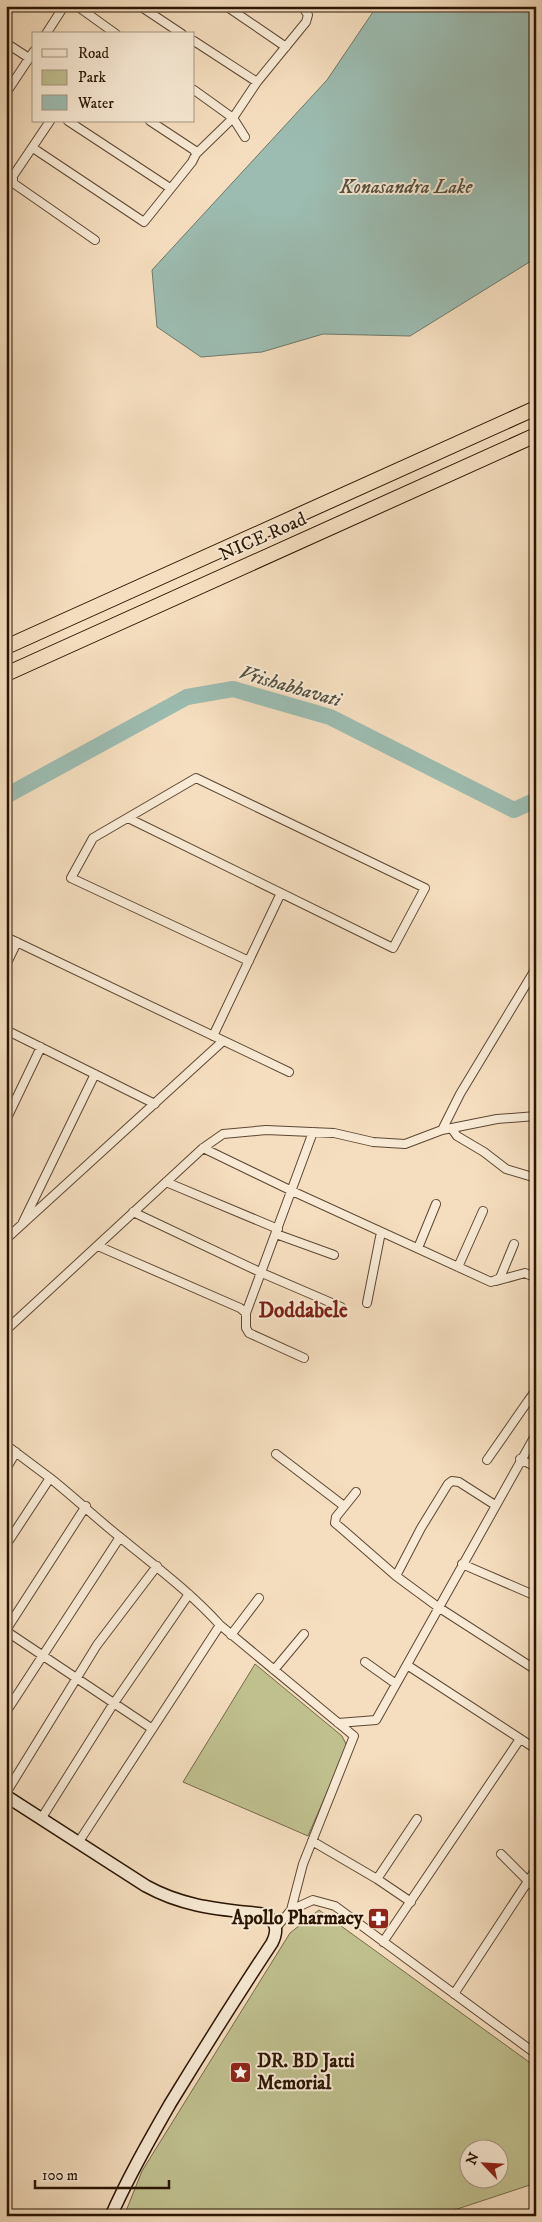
<svg xmlns="http://www.w3.org/2000/svg" width="542" height="2222" viewBox="0 0 542 2222" font-family="'IM FELL DW Pica',serif">
  <style>
    .green { fill: #c0c08f; stroke: #756a49; fill-rule: evenodd }
    .water { fill: #9cbcb1; stroke: #6e796b }
    .lines { fill: none; stroke-linecap: round; stroke-linejoin: round }
    .river { stroke: #9cbcb1; stroke-width: 16 }
    .street-casing { stroke: #5d4732; stroke-width: 10 }
    .secondary-casing { stroke: #2a1503; stroke-width: 14 }
    .highway-casing { stroke: #2a1503; stroke-width: 16 }
    .street { stroke: #f8ead5; stroke-width: 8 }
    .secondary { stroke: #f8ead5; stroke-width: 11 }
    .highway { stroke: #f5debf; stroke-width: 14 }
    .labels { text-anchor: middle; dominant-baseline: central; stroke-width: 4; stroke-linejoin: round; paint-order: stroke }
    .street-label { font-size: 19px; fill: #2a1503; stroke: #f8ead5 }
    .poi-label { font-size: 19px; font-weight: bold; fill: #2a1503; stroke: #f8ead5; text-anchor: end }
    .water-label { font-size: 20px; font-style: italic; fill: #524f40; stroke: #f8ead5 }
    .quarter-label { font-size: 21px; font-weight: bold; fill: #7a1f14; stroke: #f8ead5 }
  </style>
  <rect width="100%" height="100%" fill="#f5debf"/>
  <filter id="stains"><feTurbulence type="fractalNoise" baseFrequency=".004" numOctaves="4"/><feColorMatrix values="0 0 0 0 .2 0 0 0 0 .09 0 0 0 0 .02 0 0 0 .5 -.17"/></filter>
  <radialGradient id="worn" r=".72"><stop offset=".6" stop-color="#630" stop-opacity="0"/><stop offset="1" stop-color="#630" stop-opacity=".3"/></radialGradient>
  <path class="green" d="M255,1664L342,1736L347,1746L308,1836L183,1782Z
    M319,1910L536,2067V2183L436,2216H124L142,2171L290,1933ZM470,2150H500V2180H470Z"/>
  <path class="water" d="M377,6H536V258L410,336L323,334L262,352L201,357L157,327L152,270L327,80Z"/>
  <g class="lines">
    <path class="river" d="M6,796L187,697L233,689L330,717L514,810L536,800"/>
    <defs>
      <path id="street" d="M77,6L116,34
        M140,6L182,34
        M226,6L286,47
        M46,34L64,6
        M194,41L257,82
        M6,43L29,58
        M194,90L233,118L245,137
        M6,93L34,51
        M50,121L13,176V183L95,240
        M68,121L170,188
        M33,148L144,222L192,162L196,154L194,150L150,121
        M196,154L233,118L257,82L306,22L308,15L302,6
        M128,818L393,948L425,888L196,778L93,838L71,878L249,961
        M6,937L289,1072
        M6,965L17,942
        M6,1030L155,1104
        M213,1036L281,893
        M6,1120L41,1047
        M452,1129L457,1136L484,1152L506,1169L536,1178
        M442,1130L460,1094L536,968
        M203,1148L292,1191L491,1282L500,1278L514,1244
        M166,1182L278,1229
        M133,1212L262,1273L341,1307
        M23,1222L95,1074
        M276,1234L334,1255
        M6,1239L223,1041
        M98,1246L240,1308L246,1313V1328L249,1333L304,1358
        M418,1248L436,1204
        M458,1267L483,1211
        M496,1281L525,1273L536,1278
        M367,1303L381,1232
        M246,1313L313,1132
        M6,1330L203,1148L223,1134L266,1130L334,1133L373,1142L405,1144L442,1130L497,1119L536,1116
        M536,1390L528,1401L536,1404
        M6,1445L50,1478L6,1545
        M276,1454L344,1506
        M520,1459L536,1467
        M487,1460L528,1401
        M6,1469L16,1452
        M50,1478C74,1497 97,1519 121,1538C155,1566 190,1592 220,1625L354,1736L303,1864L291,1910
        M356,1492L336,1517L335,1523L341,1528L396,1576L438,1607L536,1670
        M462,1564L536,1596
        M396,1576L421,1528L448,1484L452,1481L459,1482L495,1505
        M6,1630L86,1506
        M6,1631L151,1728
        M231,1635L259,1598
        M365,1662L396,1684
        M407,1665L536,1749
        M274,1670L304,1634
        M6,1712L120,1537
        M338,1723L376,1720L536,1434
        M6,1793L97,1645L157,1566
        M41,1819L112,1706L189,1594
        M312,1841L377,1879L411,1902
        M78,1843L220,1625
        M501,1854L536,1889
        M377,1879L417,1819
        M276,1928L291,1910L313,1900L335,1906L536,2054
        M383,1942L520,1739
        M454,1994L536,1869"/>
      <path id="secondary" d="M6,1796L146,1886C184,1907 219,1909 262,1914C276,1920 279,1929 272,1943C237,1996 203,2050 170,2104C149,2141 128,2177 111,2216"/>
      <path id="highway" d="M6,647L536,408
        M6,674L536,435"/>
    </defs>
    <use href="#street" class="street-casing"/>
    <use href="#secondary" class="secondary-casing"/>
    <use href="#highway" class="highway-casing"/>
    <use href="#street" class="street"/>
    <use href="#secondary" class="secondary"/>
    <use href="#highway" class="highway"/>
  </g>
  <defs>
    <symbol id="pharmacy-square" viewBox="-11 -11 22 22"><rect x="-9" y="-9" width="18" height="18" rx="4" fill="#8f2418" stroke="#f8ead5"/><path d="M-2-6h4v4h4v4h-4v4h-4v-4h-4v-4h4Z" fill="#fff"/></symbol>
    <symbol id="sight-square" viewBox="-11 -11 22 22"><rect x="-9" y="-9" width="18" height="18" rx="4" fill="#8f2418" stroke="#f8ead5"/><path d="M0-6L1.8-2.2L6-1.7L2.9 1.2L3.7 5.4L0 3.3L-3.7 5.4L-2.9 1.2L-6-1.7L-1.8-2.2Z" fill="#fff"/></symbol>
  </defs>
  <g fill-rule="evenodd">
    <use href="#pharmacy-square" x="366" y="1906" width="25" height="25"/>
    <use href="#sight-square" x="228" y="2060" width="25" height="25"/>
  </g>
  <g class="labels">
    <g class="street-label">
      <text transform="translate(263 537) rotate(-24)">NICE Road</text>
    </g>
    <g class="poi-label">
      <text x="363" y="1918">Apollo Pharmacy</text>
      <text x="257" y="2061" text-anchor="start">DR. BD Jatti<tspan x="257" dy="22">Memorial</tspan></text>
    </g>
    <g class="water-label">
      <text x="406" y="187">Konasandra Lake</text>
      <text transform="translate(290 687) rotate(16)">Vrishabhavati</text>
    </g>
    <g class="quarter-label">
      <text x="303" y="1311">Doddabele</text>
    </g>
  </g>
  <rect width="542" height="2222" fill="none" stroke="#f5debf" stroke-width="25"/>
  <rect x="8" y="8" width="527" height="2207" fill="none" stroke="#2a1503" stroke-width="2.5"/>
  <rect x="12" y="12" width="517" height="2197" fill="none" stroke="#2a1503"/>
  <rect x="32" y="32" width="162" height="90" fill="#f8ead5" stroke="#a69581"/>
  <rect x="42" y="49" width="25" height="8" fill="#f8ead5" stroke="#a69581"/>
  <text x="78" y="58" font-size="15" fill="#2a1503">Road</text>
  <rect x="42" y="70" width="25" height="15" fill="#c0c08f" stroke="#a69581"/>
  <text x="78" y="82" font-size="15" fill="#2a1503">Park</text>
  <rect x="42" y="95" width="25" height="15" fill="#9cbcb1" stroke="#a69581"/>
  <text x="78" y="108" font-size="15" fill="#2a1503">Water</text>
  <g transform="translate(484 2164) rotate(295)"><circle r="24" fill="#f8ead5" stroke="#a69581"/>
  <path d="M0-4L9 19L0 12L-9 19Z" fill="#8f2418"/>
  <text y="-8" font-size="14" font-weight="bold" text-anchor="middle" fill="#2a1503">N</text>
  </g>
  <path d="M35 2180v8h134v-8" fill="none" stroke="#2a1503" stroke-width="2.5"/>
  <text x="42" y="2180" font-size="15" fill="#2a1503" stroke="#f8ead5" stroke-width="4" paint-order="stroke">100 m</text>
  <rect width="100%" height="100%" filter="url(#stains)"/>
  <rect width="100%" height="100%" fill="url(#worn)"/>
</svg>
